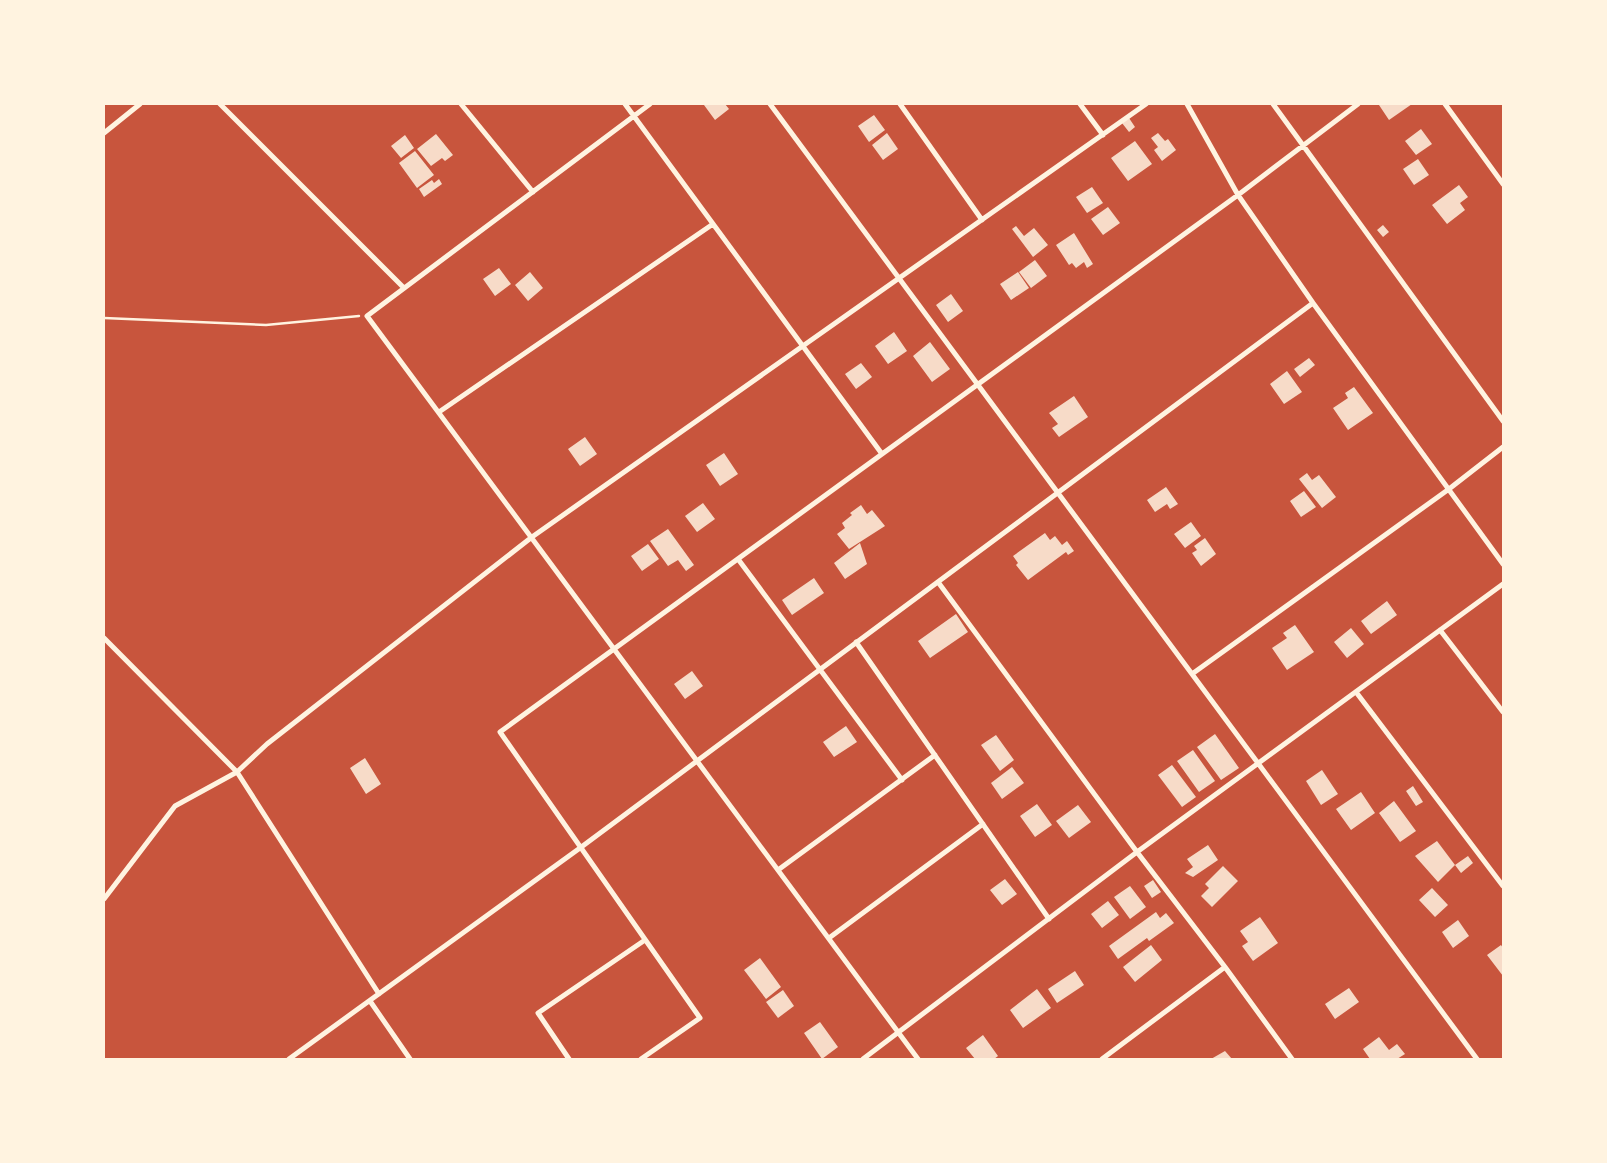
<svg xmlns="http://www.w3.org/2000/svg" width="1607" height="1163" viewBox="0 0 1607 1163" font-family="'Exo 2',sans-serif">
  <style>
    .building { fill: #f7dbc8 }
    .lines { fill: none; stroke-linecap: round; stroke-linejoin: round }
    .path { stroke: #fff3e0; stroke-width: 2.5 }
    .minor { stroke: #fff3e0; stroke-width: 5 }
  </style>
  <rect width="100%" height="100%" fill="#c8553d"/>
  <path class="building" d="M705,104H725L729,109L715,120L704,105Z
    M1381,104H1412L1389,120L1379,105Z
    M874,115L885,130L869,142L858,126Z
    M1129,118L1135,127L1129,132L1122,123Z
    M1421,129L1432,144L1416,155L1405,141Z
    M887,133L898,149L883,160L872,145Z
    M1158,133L1165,141L1168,139L1176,150L1162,161L1154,150L1158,147L1151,138Z
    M436,134L453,155L445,161L442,158L431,166L417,149Z
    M405,135L414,148L401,158L391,146Z
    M1135,141L1152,164L1128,181L1111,158Z
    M415,151L434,175L417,188L399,163Z
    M1418,159L1429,175L1414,185L1403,169Z
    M439,179L442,184L424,197L419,189L432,180L434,183Z
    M1459,185L1468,197L1460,203L1465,210L1447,224L1432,205Z
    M1092,187L1103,203L1087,213L1076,197Z
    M1108,207L1120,223L1103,235L1091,219Z
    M1383,225L1389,232L1383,237L1377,230Z
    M1016,226L1024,236L1034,228L1048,245L1033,257L1012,229Z
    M1074,233L1093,264L1087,268L1084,262L1076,268L1072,263L1069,265L1056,245Z
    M1035,260L1047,276L1031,288L1019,272Z
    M499,268L511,284L495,296L483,279Z
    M530,272L543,288L528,301L515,285Z
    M1018,272L1029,288L1011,300L1000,284Z
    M951,294L963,311L948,322L936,305Z
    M894,332L907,351L888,364L875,346Z
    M930,342L950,369L932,382L913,356Z
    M1309,358L1315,365L1300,377L1294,369Z
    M861,363L872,377L856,389L845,374Z
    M1287,371L1302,392L1284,404L1270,384Z
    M1354,387L1373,413L1348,430L1333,408L1348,398L1345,393Z
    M1074,396L1088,417L1059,437L1052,428L1058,424L1049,413Z
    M585,437L597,454L580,466L568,449Z
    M724,453L738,474L720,486L706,465Z
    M1307,473L1312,480L1319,475L1336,497L1322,508L1299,479Z
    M1166,487L1178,504L1170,509L1167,504L1155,512L1147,500Z
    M1304,491L1316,507L1301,517L1290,501Z
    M703,503L715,519L697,532L685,516Z
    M861,505L867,514L872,510L885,526L849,549L837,534L845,528L842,523L852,515L850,513Z
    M1191,522L1201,536L1185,548L1174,534Z
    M668,529L694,565L686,571L678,560L668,566L650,541Z
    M1045,533L1050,540L1055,536L1062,545L1067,541L1074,551L1068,555L1066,552L1028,580L1016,565L1018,563L1013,556Z
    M1205,538L1216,554L1201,566L1192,553L1197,550L1194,546Z
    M860,543L867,564L845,579L834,563Z
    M648,544L659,559L642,571L631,556Z
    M814,578L824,593L792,615L782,600Z
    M1387,601L1397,615L1371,634L1361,621Z
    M956,614L968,632L930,658L918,641Z
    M1295,625L1314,652L1287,670L1272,648L1287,638L1283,633Z
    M1351,628L1364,644L1347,658L1334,642Z
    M692,671L703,686L685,699L674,684Z
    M846,726L857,742L834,757L823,742Z
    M1215,734L1239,768L1221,780L1197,747Z
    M996,735L1014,760L1000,771L981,745Z
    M1193,750L1215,781L1199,792L1177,761Z
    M365,758L381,784L366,794L350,768Z
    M1172,765L1196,797L1182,807L1158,775Z
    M1012,767L1024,783L1002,799L991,783Z
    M1322,770L1338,794L1321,805L1306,781Z
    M1413,786L1423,802L1416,806L1406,791Z
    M1361,792L1375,813L1351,830L1336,809Z
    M1394,801L1416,831L1400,842L1379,813Z
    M1037,804L1052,825L1035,837L1020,816Z
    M1078,805L1091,822L1069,838L1056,821Z
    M1437,841L1455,865L1438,882L1415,856Z
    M1208,845L1218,860L1193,877L1185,873L1193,867L1187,859Z
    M1468,856L1473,863L1461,873L1455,865Z
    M1223,866L1238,881L1212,907L1201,896L1209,888L1205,884Z
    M1005,879L1017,894L1002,905L990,890Z
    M1153,880L1161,892L1152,898L1144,886Z
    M1130,886L1146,907L1130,919L1114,897Z
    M1432,888L1448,905L1435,917L1419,900Z
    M1108,901L1119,915L1102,928L1091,914Z
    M1156,912L1160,918L1166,913L1174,923L1149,941L1147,938L1118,959L1109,946Z
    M1260,917L1278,943L1253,961L1242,946L1248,942L1240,931Z
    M1458,920L1469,936L1453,948L1442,932Z
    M1151,945L1162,960L1135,982L1123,967Z
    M1501,945L1503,948V976L1487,955Z
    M760,958L781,987L766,999L744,970Z
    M1075,971L1084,985L1057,1003L1048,989Z
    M1349,988L1359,1002L1335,1019L1325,1004Z
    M1037,989L1051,1008L1023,1028L1010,1010Z
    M783,990L794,1006L778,1018L766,1002Z
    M820,1022L838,1047L822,1059L804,1033Z
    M983,1035L998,1056L994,1059H975L966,1048Z
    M1379,1037L1389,1050L1397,1044L1405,1054L1397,1059H1370L1363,1049Z
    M1225,1051L1232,1059H1211Z"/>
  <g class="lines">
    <path class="path" d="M104,318L266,325L359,316"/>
    <path class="minor" d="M220,104L404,288
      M461,104L533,192
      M625,104L882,454
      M650,104L367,316L918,1059
      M770,104L1477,1059
      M900,104L982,220
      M1080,104L1103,135
      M1187,104L1238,195L1313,303L1503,564
      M1273,104L1503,421
      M1445,104L1503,184
      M104,133L140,104
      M439,412L713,224
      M738,559L902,780
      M938,582L1137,852L1225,967L1292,1059
      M1440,630L1503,712
      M104,638L237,772L379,994
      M856,642L1049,919
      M1192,674L1449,489L1503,447
      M1356,692L1503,886
      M778,870L935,755
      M104,899L175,806L237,772L267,744L532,537L1146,104
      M829,938L983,824
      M370,1001L410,1059
      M289,1059L580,848L1313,303
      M569,1059L538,1013L645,940
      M641,1059L700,1018L500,732L1238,195L1358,104
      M863,1059L1137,852L1503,584
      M1102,1059L1225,967"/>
  </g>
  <rect width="1607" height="1163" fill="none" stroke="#fff3e0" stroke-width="210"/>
</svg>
